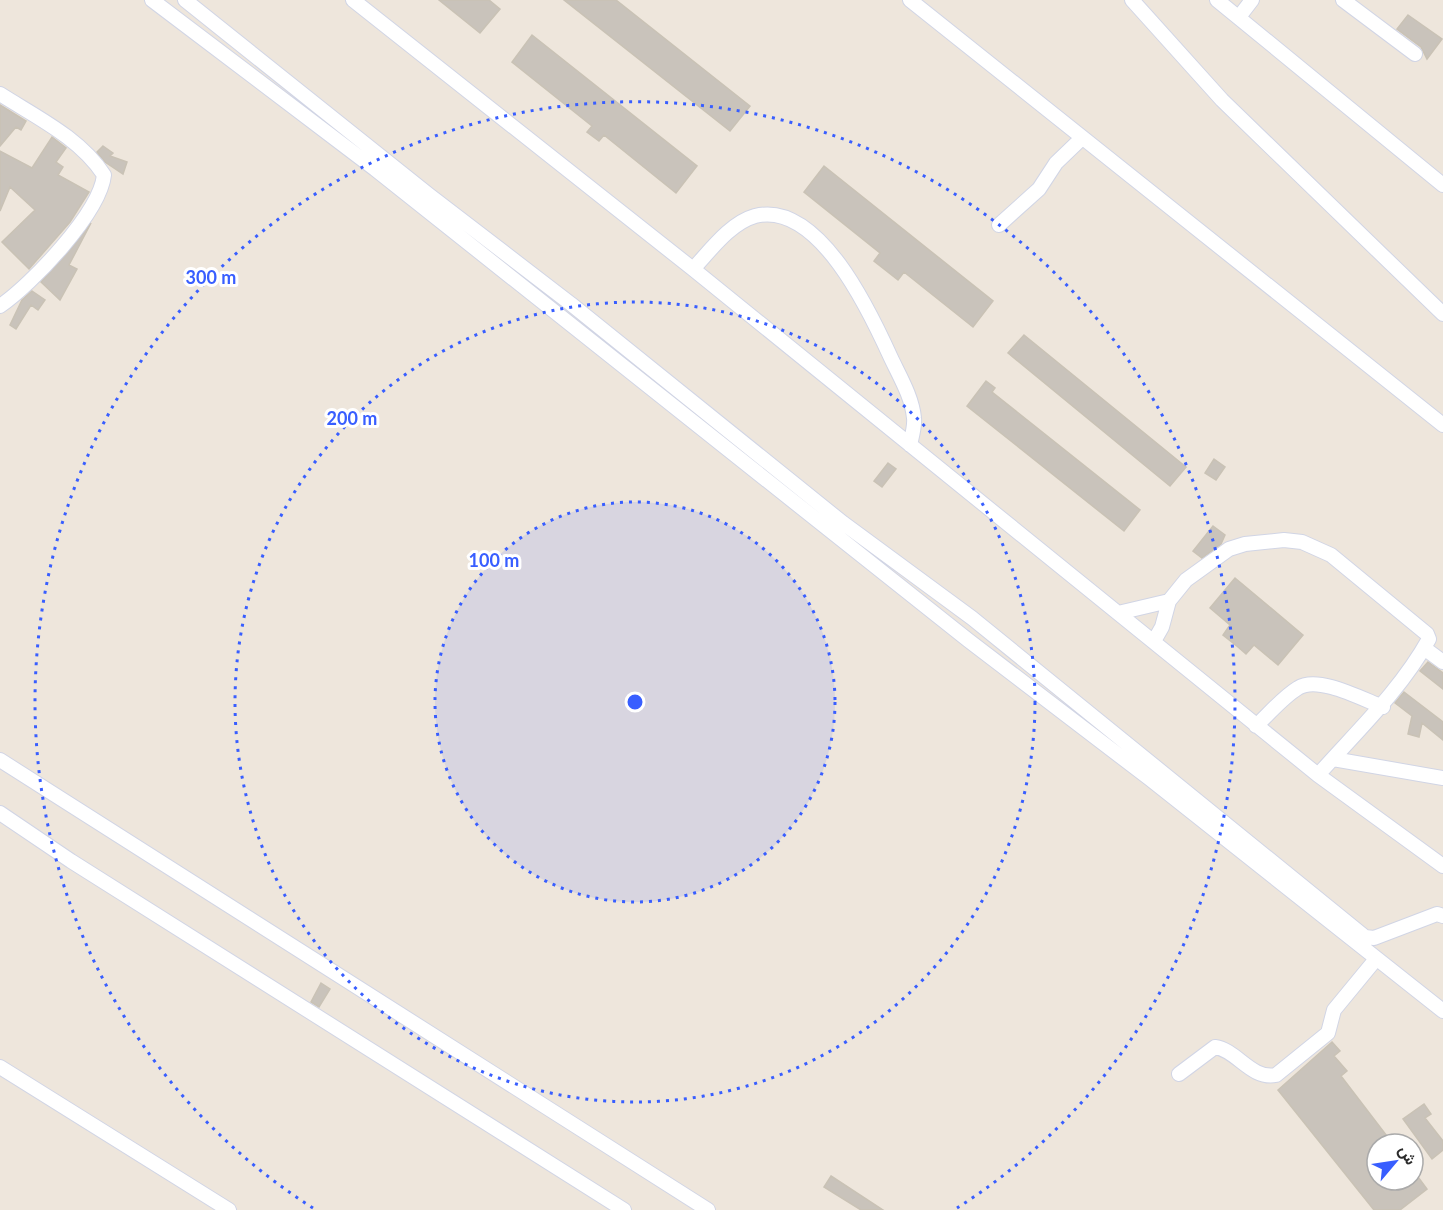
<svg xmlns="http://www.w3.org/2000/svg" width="1443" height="1210" viewBox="0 0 1443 1210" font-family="Lato,Vazirmatn,sans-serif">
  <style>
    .building { fill: #c9c3bb; stroke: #c9c2b5; stroke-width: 1.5 }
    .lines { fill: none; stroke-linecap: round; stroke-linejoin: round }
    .street-casing { stroke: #d1d5e5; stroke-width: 16 }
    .street { stroke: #fff; stroke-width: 14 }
    .ring { fill: none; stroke: #385eff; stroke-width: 3; stroke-dasharray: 3 6 }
    .centre { fill: #385eff; stroke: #fff; stroke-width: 3 }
    .ring-label { font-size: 18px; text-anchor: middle; font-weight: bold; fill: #385eff; stroke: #fff; stroke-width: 6; stroke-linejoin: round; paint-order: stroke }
  </style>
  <rect width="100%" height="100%" fill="#eee6dc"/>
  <path class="building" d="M439,0H489L500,9L480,33Z
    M564,0H616L750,106L730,131Z
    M1408,15L1442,39L1427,59L1421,47L1397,29Z
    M532,35L697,166L676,193L604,135L599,141L587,132L592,126L512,62Z
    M0,105L26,121L21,130L16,127L0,146Z
    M52,137L66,148L56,162L63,167L58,175L89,192L70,222L29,269L2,242L35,210L10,187L0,211V151L32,168Z
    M103,146L113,153L110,156L127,162L123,174L105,162L97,152Z
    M824,166L993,301L973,327L904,272L898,280L874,261L880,253L804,192Z
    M91,223L69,265L77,269L60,300L41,282Z
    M32,291L45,300L38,310L31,305L16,329L10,325L22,300Z
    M1024,335L1186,467L1170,486L1008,353Z
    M986,381L995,388L992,392L1140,510L1124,531L967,406Z
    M1214,459L1225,467L1216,480L1205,473Z
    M888,463L896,469L882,487L874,481Z
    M1213,526L1225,535L1221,544L1202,558L1193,551Z
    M1235,578L1303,635L1278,665L1254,645L1246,654L1238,647L1223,635L1230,625L1210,608Z
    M1428,662L1443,673V689L1420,671Z
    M1404,692L1443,722V740L1422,723L1419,737L1408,734L1412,716L1395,703Z
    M321,983L330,989L319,1007L311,1002Z
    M1332,1042L1340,1051L1334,1056L1347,1071L1341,1076L1393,1144H1377V1180H1413V1170L1427,1189L1400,1210H1374L1278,1090Z
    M1424,1104L1431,1114L1425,1118L1443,1141V1150L1432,1159L1403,1119Z
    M831,1176L883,1210H861L824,1187Z"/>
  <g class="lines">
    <defs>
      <path id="street" d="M152,0L375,169L968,640L1150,779L1443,1011
        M185,0L429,195L571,304L843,523L972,618L1365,937L1374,938L1437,914L1443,916
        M353,0L693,269L1318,775L1443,866
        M910,0L1443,425
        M1132,0L1222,100L1443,314
        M1217,0L1443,185
        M1343,0L1415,54
        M1239,17L1252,0
        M0,94C36,117 80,138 104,175C100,213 31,285 0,306
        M999,225L1039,189L1056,163L1082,138
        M693,269C710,251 730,223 755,216C819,200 871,314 891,358C900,377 912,397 914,418C915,426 912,436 910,445
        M1118,613L1169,601
        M1154,641L1162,627L1169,601L1186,580L1229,549L1245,544L1284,540L1302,542L1331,555L1427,634L1429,639C1400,691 1357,731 1318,775
        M1424,648L1443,662
        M1256,726C1270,713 1283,697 1298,688C1318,675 1362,699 1383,707
        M1333,759L1443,778
        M0,760L708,1210
        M0,813L71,861L624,1210
        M0,1067L229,1210
        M1179,1074L1215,1047C1237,1050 1251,1080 1276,1075L1328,1033L1334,1010L1376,959"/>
    </defs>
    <use href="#street" class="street-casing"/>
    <use href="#street" class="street"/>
  </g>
  <circle cx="635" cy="702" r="200" fill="#385eff" fill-opacity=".12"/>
  <g class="ring">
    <circle cx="635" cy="702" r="200"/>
    <circle cx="635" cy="702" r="400"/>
    <path d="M313 1208A600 600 0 1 1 957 1208"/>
  </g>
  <circle cx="635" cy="702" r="9" class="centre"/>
  <g class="ring-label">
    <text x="211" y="284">300 m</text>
    <text x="352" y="425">200 m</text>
    <text x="494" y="567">100 m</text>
  </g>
  <g transform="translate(1395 1162) rotate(61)"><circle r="28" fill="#ffffff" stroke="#aaaaaa" stroke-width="1.5"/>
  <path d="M0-4.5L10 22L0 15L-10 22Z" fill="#385eff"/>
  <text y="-9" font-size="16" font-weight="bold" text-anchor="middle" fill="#2b2b2b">ش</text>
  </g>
</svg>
